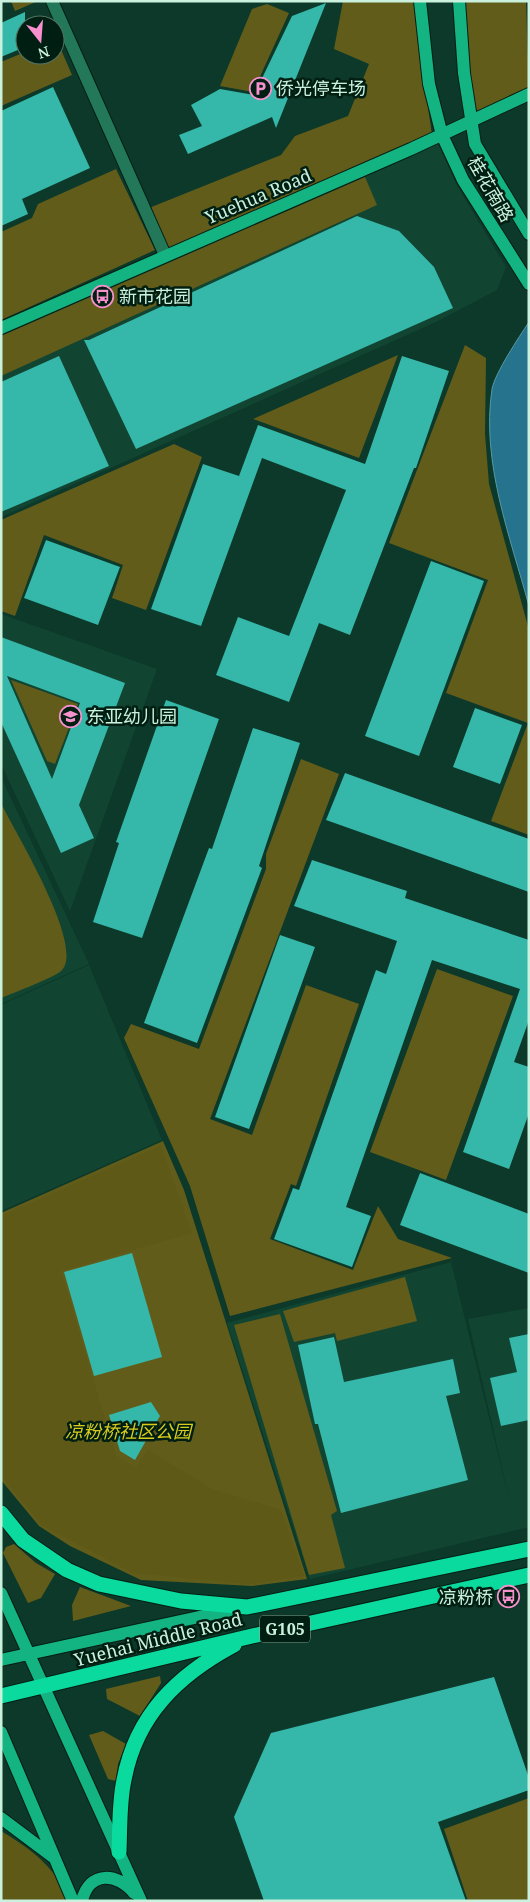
<svg xmlns="http://www.w3.org/2000/svg" width="530" height="1902" viewBox="0 0 530 1902" font-family="'Noto Serif','Noto Sans SC',serif">
  <style>
    .built { fill: #114532 }
    .green { fill: #625c1b }
    .forest { fill: #5e5917 }
    .water { fill: #25738d; stroke: #5699a5 }
    .building { fill: #35b7a9; fill-rule: evenodd }
    .lines { fill: none; stroke-linecap: round; stroke-linejoin: round }
    .minor-casing { stroke: #041e14; stroke-width: 14 }
    .major-casing { stroke: #041e14; stroke-width: 14 }
    .highway-casing { stroke: #041e14; stroke-width: 17 }
    .minor { stroke: #227859; stroke-width: 12 }
    .major { stroke: #14b382; stroke-width: 12 }
    .highway { stroke: #0bda9e; stroke-width: 15 }
    .labels { text-anchor: middle; dominant-baseline: central; stroke-width: 5; stroke-linejoin: round; paint-order: stroke }
    .shield { fill: #001f12; stroke: #8db2a1; stroke-width: 1 }
    .shield-label { font-size: 16px; font-weight: bold; fill: #caf1de }
    .poi-label { font-size: 18px; fill: #caf1de; stroke: #001f12; text-anchor: start }
    .street-label { font-size: 18px; fill: #caf1de; stroke: #001f12 }
    .park-label { font-size: 18px; font-style: italic; fill: #d9cb1c; stroke: #001f12 }
  </style>
  <rect width="100%" height="100%" fill="#0c3929"/>
  <path class="built" d="M436,139L456,184L506,267L497,290L436,322L1,517V330Z
    M1,614L157,669L70,911L1,764Z
    M1,777L89,964L1,1004Z
    M89,965L162,1140L1,1211V1005Z
    M451,1262L510,1503L468,1319L529,1308V1527L310,1579L227,1323Z"/>
  <path class="green" d="M11,1H38L15,11Z
    M343,1H415V16L432,135L168,251L149,208L281,155L295,136L348,116L369,64L334,49Z
    M461,1H526L529,91L477,116L466,72Z
    M267,4L289,13L253,92L220,86L252,9Z
    M56,38L72,75L1,106V62L25,52V55H55Z
    M116,169L155,250L1,320V232L32,218L38,204Z
    M365,177L377,205L1,376V336Z
    M465,345L486,358L485,434L489,484L529,630V835L491,821L528,723L446,693L488,580L389,543Z
    M398,355L359,458L253,419Z
    M174,444L202,457L146,610L112,598L123,565L44,535L15,616L1,611V520Z
    M11,680L78,704L55,764L47,761Z
    M301,759L339,774L210,1119L252,1135L306,985L359,1004L296,1186L291,1184L270,1239L353,1270L378,1206L398,1239L452,1258L230,1316L190,1186L124,1038L131,1024L199,1049L266,869V854Z
    M1,803C14,831 87,948 61,971C53,978 13,993 1,998Z
    M437,969L513,996L446,1180L370,1152Z
    M163,1141L184,1190L307,1579L252,1586L141,1580L70,1546L39,1526L1,1480V1213Z
    M405,1277L417,1321L337,1341L335,1333L294,1342L283,1311Z
    M280,1314L337,1511L331,1515L345,1568L309,1575L234,1325Z
    M14,1544L36,1563L55,1574L41,1598L28,1603L3,1553L6,1547Z
    M80,1587L131,1606L73,1621L72,1605Z
    M160,1676L161,1683L140,1716L107,1699L106,1689Z
    M103,1731L126,1744L118,1764L116,1781L108,1779L89,1735Z
    M529,1798V1901H468L444,1829Z"/>
  <path class="forest" d="M161,1146L192,1233L61,1271L116,1456L136,1468L148,1450L212,1489L281,1510L304,1576L250,1584L133,1573L43,1526L1,1476V1216Z
    M1,1831C32,1850 55,1866 69,1901H1Z"/>
  <path class="water" d="M529,322V606C510,536 481,462 492,389C495,373 519,337 529,322Z"/>
  <path class="building" d="M326,3L276,128L272,117L188,154L179,135L202,126L191,105L220,89L254,95L292,16Z
    M25,12V47L1,57V23Z
    M53,87L90,168L22,199L28,214L1,226V111Z
    M357,216L399,231L434,267L453,308L136,449L84,340H89Z
    M59,356L109,466L1,512V382Z
    M402,356L449,371L416,468H414L350,635L319,623L289,702L216,675L238,617L289,636L346,490L262,458L201,626L151,609L203,464L239,476L258,425L365,464Z
    M46,540L120,567L98,625L24,598Z
    M431,561L484,581L419,756L365,736Z
    M1,637L125,683L79,805L94,838L61,853L1,722ZM7,676L80,703L52,779Z
    M166,700L219,719L142,938L93,922L119,843L116,842Z
    M475,708L522,725L500,784L453,767Z
    M253,728L300,743L259,866L262,868L197,1043L144,1023L209,848L212,849Z
    M345,773L529,839V892L326,820Z
    M312,860L407,891L405,898L529,940V1020L514,1062L529,1067V1113L509,1169L463,1152L520,989L432,960L346,1207L371,1216L352,1267L274,1239L293,1188L299,1190L376,970L386,974L397,941L294,906Z
    M280,935L315,947L249,1129L215,1117Z
    M420,1173L529,1214V1273L400,1225Z
    M132,1253L162,1357L94,1376L64,1272Z
    M529,1334V1420L501,1426L490,1378L517,1372L509,1338Z
    M334,1337L344,1382L453,1359L460,1393L446,1396L468,1480L341,1513L318,1424H315L298,1345Z
    M151,1402L160,1416L135,1460L120,1451L109,1415Z
    M494,1677L529,1778V1790L438,1822L466,1901H264L234,1817L271,1733Z"/>
  <g class="lines">
    <defs>
      <path id="minor" d="M52,1L165,255"/>
      <path id="major" d="M420,1L429,84L442,135L463,180L529,284
        M459,1L464,73L475,144L529,234
        M1,328L411,149L529,94
        M1,1593L141,1901
        M1,1660L236,1609
        M1,1732L73,1901
        M1,1818L53,1857
        M82,1901C89,1870 118,1873 134,1893"/>
      <path id="highway" d="M1,1513L23,1540L67,1570L99,1584L181,1601L247,1607L529,1549
        M1,1696L252,1636L529,1575
        M119,1852C120,1828 119,1803 124,1780C136,1715 178,1675 234,1645"/>
    </defs>
    <use href="#minor" class="minor-casing"/>
    <use href="#major" class="major-casing"/>
    <use href="#highway" class="highway-casing"/>
    <use href="#minor" class="minor"/>
    <use href="#major" class="major"/>
    <use href="#highway" class="highway"/>
  </g>
  <defs>
    <symbol id="parking-ring" viewBox="-11 -11 22 22"><circle r="9.5" fill="#001f12" stroke="#f790cd" stroke-width="1.5"/><path d="M-3.5-5.5H1a3.5 3.5 0 0 1 0 7H-1V5.5H-3.5ZM-1-3.4V-.6H.8a1.4 1.4 0 0 0 0-2.8Z" fill="#f790cd"/></symbol>
    <symbol id="bus-ring" viewBox="-11 -11 22 22"><circle r="9.5" fill="#001f12" stroke="#f790cd" stroke-width="1.5"/><path d="M-5-6H5V4H4V6H2V4H-2V6H-4V4H-5ZM-3.5-4V0h7V-4ZM-3.5 1.2v1.5H-2V1.2ZM2 1.2v1.5H3.5V1.2Z" fill="#f790cd"/></symbol>
    <symbol id="school-ring" viewBox="-11 -11 22 22"><circle r="9.5" fill="#001f12" stroke="#f790cd" stroke-width="1.5"/><path d="M0-5L7-2L0 1L-7-2ZM-4 1L0 2.5L4 1V4Q0 6-4 4Z" fill="#f790cd"/></symbol>
  </defs>
  <g fill-rule="evenodd">
    <use href="#parking-ring" x="248" y="76" width="25" height="25"/>
    <use href="#bus-ring" x="90" y="284" width="25" height="25"/>
    <use href="#school-ring" x="58" y="704" width="25" height="25"/>
    <use href="#bus-ring" x="496" y="1584" width="25" height="25"/>
  </g>
  <g class="labels">
    <rect class="shield" x="260" y="1615.5" width="50" height="27" rx="4"/>
    <g class="shield-label">
      <text x="285" y="1629">G105</text>
    </g>
    <g class="poi-label">
      <text x="276" y="88">侨光停车场</text>
      <text x="119" y="296">新市花园</text>
      <text x="87" y="716">东亚幼儿园</text>
      <text x="493" y="1597" text-anchor="end">凉粉桥</text>
    </g>
    <g class="street-label">
      <text transform="translate(491 189) rotate(60)">桂花南路</text>
      <text transform="translate(258 196) rotate(-23)">Yuehua Road</text>
      <text transform="translate(158 1639) rotate(-14)">Yuehai Middle Road</text>
    </g>
    <g class="park-label">
      <text x="128" y="1431">凉粉桥社区公园</text>
    </g>
  </g>
  <rect width="530" height="1902" fill="none" stroke="#caf1de" stroke-width="5"/>
  <g transform="translate(40 40) rotate(163)"><circle r="24" fill="#001f12" stroke="#517364"/>
  <path d="M0-4L9 19L0 12L-9 19Z" fill="#f790cd"/>
  <text y="-8" font-size="14" font-weight="bold" text-anchor="middle" fill="#caf1de">N</text>
  </g>
</svg>
